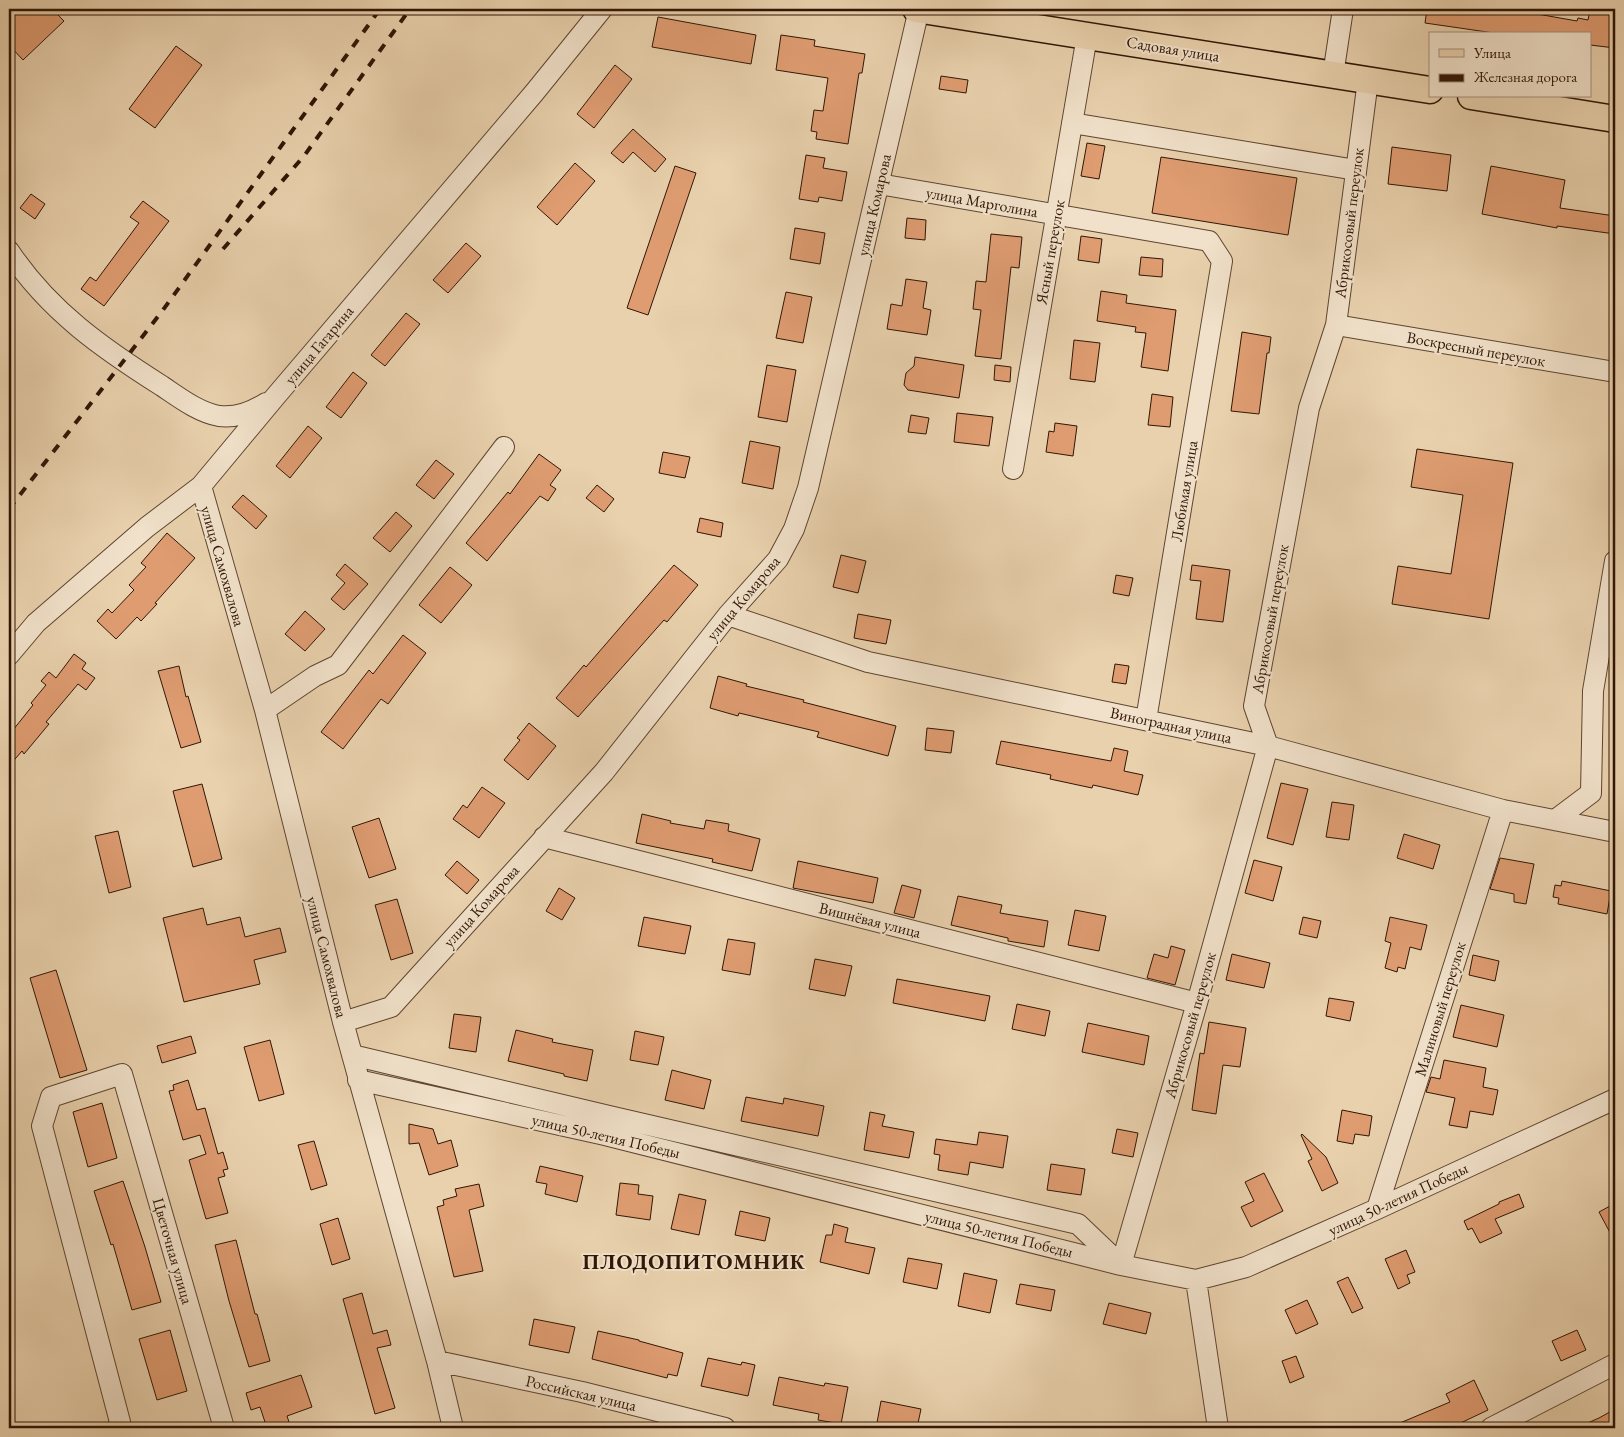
<svg xmlns="http://www.w3.org/2000/svg" width="1624" height="1437" viewBox="0 0 1624 1437" font-family="'EB Garamond',serif">
  <style>
    .building { fill: #df9c71; stroke: #301606 }
    .lines { fill: none; stroke-linecap: round; stroke-linejoin: round }
    .minor-casing { stroke: #5e4530; stroke-width: 22 }
    .major-casing { stroke: #301606; stroke-width: 29 }
    .minor { stroke: #f1e1ca; stroke-width: 20 }
    .major { stroke: #e9d1ad; stroke-width: 26 }
    .rail { stroke: #301606; stroke-width: 4; stroke-dasharray: 9 9; stroke-linecap: butt }
    .labels { text-anchor: middle; dominant-baseline: central; stroke-width: 4; stroke-linejoin: round; paint-order: stroke }
    .street-label { font-size: 16px; fill: #301606; stroke: #f1e1ca }
    .district-label { font-size: 21px; font-weight: bold; letter-spacing: 1px; fill: #301606; stroke: #f1e1ca }
  </style>
  <rect width="100%" height="100%" fill="#e9d1ad"/>
  <filter id="stains"><feTurbulence type="fractalNoise" baseFrequency=".004" numOctaves="4"/><feColorMatrix values="0 0 0 0 .2 0 0 0 0 .09 0 0 0 0 .02 0 0 0 .5 -.17"/></filter>
  <radialGradient id="worn" r=".72"><stop offset=".6" stop-color="#630" stop-opacity="0"/><stop offset="1" stop-color="#630" stop-opacity=".3"/></radialGradient>
  <path class="building" d="M9,9H52L64,21L23,60L9,45Z
    M1427,9H1509L1577,21L1578,18L1588,20L1590,10L1615,14V48L1590,45V34H1501L1425,23Z
    M658,17L756,35L751,64L652,47Z
    M781,35L815,40L814,46L865,54L862,73H859L848,144L816,139L817,132L811,131L814,110L823,111L828,78L776,70Z
    M176,46L202,65L155,128L129,109Z
    M615,65L632,79L594,128L577,114Z
    M941,76L968,80L966,93L939,89Z
    M633,129L666,159L655,172L633,152L623,163L611,153Z
    M1087,143L1105,146L1099,179L1081,176Z
    M1392,147L1451,155L1447,191L1388,184Z
    M806,155L825,158L823,168L847,172L842,201L819,197L818,202L799,199Z
    M1161,157L1297,178L1288,235L1152,213Z
    M575,163L595,181L557,225L537,207Z
    M675,166L696,173L648,315L627,308Z
    M1491,166L1565,180L1560,208L1615,216V234L1557,226V228L1482,214Z
    M31,194L45,204L35,219L20,208Z
    M143,201L169,221L104,306L81,289L90,277L96,281L139,223L130,217Z
    M907,218L926,220L925,240L905,238Z
    M795,228L825,233L820,264L790,259Z
    M991,234L1022,237L1019,268L1011,267L1001,359L975,356L981,310L973,309L976,281L986,282Z
    M1081,236L1102,239L1099,263L1078,260Z
    M466,243L481,256L448,293L433,280Z
    M1141,257L1163,259L1162,277L1139,275Z
    M906,279L927,282L923,308L931,310L927,335L887,329L891,304L902,306Z
    M1101,291L1127,295L1126,303L1176,310L1168,371L1141,367L1146,333L1135,332L1136,327L1097,321Z
    M786,292L812,297L803,343L776,338Z
    M406,313L420,324L385,366L371,355Z
    M1242,332L1271,337L1269,353H1267L1259,414L1231,411Z
    M1074,340L1100,343L1095,382L1070,379Z
    M915,357L964,365L959,398L908,390L904,385L906,373L914,366Z
    M767,365L796,370L787,422L758,417Z
    M995,365L1011,367L1010,382L994,380Z
    M353,372L367,383L341,418L326,407Z
    M1152,394L1173,397L1170,427L1148,425Z
    M957,413L993,417L989,446L954,442Z
    M911,415L929,418L926,434L908,432Z
    M1055,423L1077,426L1073,456L1046,452L1049,431L1054,432Z
    M308,426L322,438L290,478L276,466Z
    M750,441L780,447L773,489L742,483Z
    M1417,449L1513,463L1489,619L1392,604L1398,566L1451,574L1463,495L1411,487Z
    M663,452L690,457L685,478L659,473Z
    M539,454L561,470L550,485L556,489L548,501L540,496L487,561L466,543L508,492L510,494Z
    M436,460L454,474L434,499L416,485Z
    M597,485L614,499L604,512L586,498Z
    M243,495L267,516L256,529L232,507Z
    M396,512L412,526L390,552L373,538Z
    M700,518L723,523L721,537L697,532Z
    M167,533L195,558L155,603L157,604L141,621L137,617L116,639L97,621L108,609L112,613L134,590L129,585L146,567L141,563Z
    M841,555L866,561L858,593L833,587Z
    M345,564L368,584L344,610L331,599L345,583L336,575Z
    M674,565L698,585L667,622L664,620L578,717L556,698L584,665L586,667Z
    M1192,565L1230,570L1223,622L1196,619L1201,581L1190,580Z
    M450,567L472,585L441,623L419,605Z
    M1116,575L1133,578L1129,596L1113,593Z
    M305,611L325,629L305,651L285,634Z
    M858,614L891,620L886,644L854,638Z
    M403,635L426,653L388,704L381,699L343,749L321,732L369,670L373,674Z
    M74,654L86,663L82,669L95,678L86,690L78,684L46,722L49,724L24,754L22,751L9,766V735L33,705L31,703L46,685L41,681L49,672L56,678Z
    M1115,664L1129,666L1126,684L1112,682Z
    M179,666L186,697L188,696L201,742L181,748L158,671Z
    M718,676L747,684L746,686L804,700L803,702L896,726L888,756L817,737L819,732L739,713L738,716L710,708Z
    M529,723L556,746L528,780L504,760L520,740L517,738Z
    M927,728L954,731L951,753L925,750Z
    M1001,741L1111,761L1114,748L1128,751L1124,771L1143,775L1138,795L1093,785L1092,788L1050,779L1051,775L996,764Z
    M1281,783L1308,789L1293,845L1267,838Z
    M202,784L222,859L193,867L173,791Z
    M482,787L505,803L479,838L453,819L463,805L467,808Z
    M1332,802L1354,805L1349,840L1326,837Z
    M642,814L671,821L670,823L704,829L706,820L729,824L728,831L760,839L752,871L712,862L713,859L636,843Z
    M379,818L396,869L369,878L352,827Z
    M118,831L131,887L109,893L95,836Z
    M1404,834L1440,845L1433,869L1397,858Z
    M1500,858L1534,864L1526,904L1514,902V894L1490,889Z
    M1254,860L1282,867L1273,901L1245,893Z
    M457,861L479,880L467,894L445,875Z
    M798,861L878,878L873,903L793,888Z
    M1562,881L1611,891L1607,914L1558,904L1559,898L1553,897L1555,885L1561,886Z
    M902,885L921,890L914,918L894,913Z
    M559,888L575,898L562,920L546,911Z
    M958,896L1002,905L1000,913L1048,921L1044,947L1008,941V938L951,925Z
    M397,899L413,953L391,960L375,905Z
    M203,908L207,925L240,917L245,937L280,928L286,952L254,960L260,984L184,1002L163,918Z
    M1075,910L1106,916L1099,951L1068,945Z
    M644,917L691,926L685,954L638,946Z
    M1303,917L1321,921L1317,938L1299,934Z
    M1390,917L1427,925L1421,950L1410,947L1405,969L1398,967L1397,972L1385,968L1391,943L1385,941Z
    M728,939L755,943L750,975L722,970Z
    M1171,946L1185,950L1175,985L1147,978L1154,954L1168,958Z
    M1232,954L1270,963L1264,988L1226,980Z
    M1473,955L1499,961L1495,981L1469,975Z
    M815,959L852,966L845,996L809,989Z
    M56,970L87,1070L60,1078L30,978Z
    M897,979L990,996L985,1021L893,1003Z
    M1329,998L1354,1002L1350,1021L1326,1016Z
    M1017,1004L1050,1011L1045,1036L1012,1029Z
    M1461,1005L1504,1015L1497,1047L1453,1037Z
    M454,1014L481,1017L476,1052L449,1048Z
    M1209,1022L1246,1028L1240,1067L1223,1065L1216,1114L1192,1110L1200,1053L1204,1054Z
    M1088,1023L1149,1036L1144,1065L1082,1052Z
    M516,1030L553,1039L552,1042L593,1050L587,1081L564,1076V1074L508,1061Z
    M635,1031L664,1037L658,1065L630,1060Z
    M191,1036L196,1053L162,1063L157,1046Z
    M270,1040L284,1094L259,1101L244,1047Z
    M1444,1060L1486,1068L1483,1087L1498,1090L1493,1115L1470,1111L1467,1128L1449,1125L1455,1098L1426,1092L1431,1077L1440,1079Z
    M672,1070L711,1080L704,1109L665,1100Z
    M188,1080L197,1110L205,1108L218,1154L223,1152L228,1169L223,1170L225,1176L218,1178L228,1213L206,1219L189,1160L206,1154L200,1135L183,1140L169,1091L174,1090L173,1085Z
    M746,1097L783,1104L784,1098L824,1106L818,1136L741,1121Z
    M102,1103L117,1158L88,1167L73,1112Z
    M1342,1110L1372,1116L1369,1136L1355,1134L1353,1144L1337,1141Z
    M870,1112L885,1115L882,1126L914,1132L909,1158L864,1150Z
    M409,1124L433,1129L438,1144L451,1140L458,1166L429,1175L419,1143L409,1144Z
    M1117,1129L1138,1133L1133,1157L1112,1153Z
    M979,1132L1008,1136L1003,1168L970,1162L968,1175L938,1170L940,1155L934,1154L936,1139L977,1145Z
    M1302,1134L1326,1157L1338,1183L1322,1191L1308,1161L1312,1159L1301,1135Z
    M314,1141L327,1185L311,1190L298,1145Z
    M1051,1164L1085,1169L1081,1195L1047,1190Z
    M540,1166L583,1176L577,1202L545,1194L547,1184L536,1182Z
    M1264,1173L1283,1211L1251,1227L1241,1207L1254,1201L1245,1182Z
    M123,1181L145,1247L161,1302L132,1310L113,1244L111,1245L94,1191Z
    M620,1183L639,1185L638,1194L653,1196L650,1220L616,1215Z
    M479,1184L484,1206L469,1210L483,1271L454,1277L437,1207L444,1205L443,1200L457,1196L455,1189Z
    M679,1194L706,1200L699,1235L671,1229Z
    M1519,1194L1524,1207L1495,1219L1502,1233L1480,1243L1472,1228L1468,1230L1464,1221L1499,1204V1202Z
    M1610,1206L1615,1216V1242L1599,1212Z
    M740,1211L770,1218L765,1241L735,1235Z
    M338,1218L350,1259L332,1265L320,1224Z
    M834,1224L848,1228L845,1242L875,1248L869,1274L820,1262L826,1235H832Z
    M236,1240L255,1314H257L270,1361L249,1367L229,1301L215,1245Z
    M1406,1250L1415,1272L1407,1275L1410,1283L1398,1289L1385,1259Z
    M908,1258L942,1264L937,1289L903,1282Z
    M964,1273L997,1280L990,1313L958,1306Z
    M1348,1277L1363,1308L1352,1313L1337,1282Z
    M1020,1284L1055,1290L1051,1311L1016,1304Z
    M362,1293L373,1334L387,1330L391,1345L377,1348L395,1408L375,1414L343,1299Z
    M1307,1300L1318,1324L1296,1334L1285,1310Z
    M1109,1303L1151,1313L1146,1334L1103,1324Z
    M534,1319L575,1327L569,1353L529,1345Z
    M170,1330L187,1391L157,1400L139,1339Z
    M1577,1330L1586,1350L1561,1361L1552,1341Z
    M598,1331L639,1340V1341L683,1353L677,1376L668,1374L667,1378L592,1359Z
    M1296,1356L1304,1377L1290,1383L1282,1361Z
    M708,1358L741,1365L742,1362L755,1365L748,1396L701,1386Z
    M301,1375L312,1407L287,1416L291,1428H267L260,1407L251,1410L246,1393Z
    M779,1377L824,1386L825,1383L848,1387L841,1424L818,1420L819,1414L773,1405Z
    M1474,1380L1488,1410L1450,1428H1388L1450,1402L1446,1394Z
    M881,1401L921,1409L917,1428H876Z
    M1615,1409V1428H1576L1599,1418Z"/>
  <g class="lines">
    <defs>
      <path id="minor" d="M1333,75L1343,9
        M1072,123L1356,170
        M879,184L1209,241L1222,261L1146,720
        M9,251C49,311 102,348 162,386C180,398 198,412 219,416C237,418 251,412 266,403
        M1336,325L1615,372
        M1013,469L1087,36
        M201,486L265,710L343,1022L437,1361L453,1428
        M728,615L868,662L1268,746L1503,810L1615,832
        M9,655L36,623L147,527L201,486L275,397L534,93L602,9
        M265,710L315,676L338,665L504,447
        M1555,820L1591,793L1593,691L1615,561
        M544,837L1197,1003
        M343,1022L391,1007L604,772L728,615L778,559L794,529L808,488L919,9
        M352,1055L609,1116L1078,1224L1121,1265L1197,1003L1268,746L1254,706L1309,408L1336,325L1368,80
        M358,1080L605,1135L1121,1265L1196,1280L1246,1267L1377,1209L1615,1099
        M1377,1209L1503,810
        M1196,1280L1218,1428
        M437,1361L582,1392L725,1428
        M117,1428L120,1422L42,1126L51,1097L122,1074L224,1428
        M1491,1428L1615,1364"/>
      <path id="major" d="M916,9L1430,90
        M1471,96L1615,119"/>
    </defs>
    <use href="#minor" class="minor-casing"/>
    <use href="#major" class="major-casing"/>
    <use href="#minor" class="minor"/>
    <use href="#major" class="major"/>
    <path class="rail" d="M223,249L304,156L410,9
      M9,509L163,310L380,9"/>
  </g>
  <g class="labels">
    <g class="street-label">
      <text transform="translate(1173 49) rotate(9)">Садовая улица</text>
      <text transform="translate(982 202) rotate(10)">улица Марголина</text>
      <text transform="translate(874 205) rotate(-77)">улица Комарова</text>
      <text transform="translate(1349 223) rotate(-83)">Абрикосовый переулок</text>
      <text transform="translate(1050 252) rotate(-80)">Ясный переулок</text>
      <text transform="translate(319 345) rotate(-50)">улица Гагарина</text>
      <text transform="translate(1476 349) rotate(10)">Воскресный переулок</text>
      <text transform="translate(1184 491) rotate(-81)">Любимая улица</text>
      <text transform="translate(223 566) rotate(74)">улица Самохвалова</text>
      <text transform="translate(743 598) rotate(-50)">улица Комарова</text>
      <text transform="translate(1270 619) rotate(-80)">Абрикосовый переулок</text>
      <text transform="translate(1171 725) rotate(12)">Виноградная улица</text>
      <text transform="translate(481 906) rotate(-48)">улица Комарова</text>
      <text transform="translate(870 920) rotate(14)">Вишнёвая улица</text>
      <text transform="translate(327 957) rotate(76)">улица Самохвалова</text>
      <text transform="translate(1440 1009) rotate(-73)">Малиновый переулок</text>
      <text transform="translate(1190 1025) rotate(-74)">Абрикосовый переулок</text>
      <text transform="translate(606 1136) rotate(13)">улица 50-летия Победы</text>
      <text transform="translate(1398 1199) rotate(-25)">улица 50-летия Победы</text>
      <text transform="translate(999 1234) rotate(14)">улица 50-летия Победы</text>
      <text transform="translate(173 1251) rotate(74)">Цветочная улица</text>
      <text transform="translate(581 1393) rotate(13)">Российская улица</text>
    </g>
    <g class="district-label">
      <text x="694" y="1261">ПЛОДОПИТОМНИК</text>
    </g>
  </g>
  <rect width="1624" height="1437" fill="none" stroke="#e9d1ad" stroke-width="30"/>
  <rect x="10" y="10" width="1604" height="1417" fill="none" stroke="#301606" stroke-width="2.5"/>
  <rect x="15" y="15" width="1594" height="1407" fill="none" stroke="#301606"/>
  <rect x="1429" y="32" width="162" height="65" fill="#f1e1ca" stroke="#a4907c"/>
  <rect x="1439" y="49" width="25" height="8" fill="#e9d1ad" stroke="#a4907c"/>
  <text x="1474" y="58" font-size="15" fill="#301606">Улица</text>
  <rect x="1439" y="74" width="25" height="8" fill="#301606" stroke="#a4907c"/>
  <text x="1474" y="82" font-size="15" fill="#301606">Железная дорога</text>
  <rect width="100%" height="100%" filter="url(#stains)"/>
  <rect width="100%" height="100%" fill="url(#worn)"/>
</svg>
